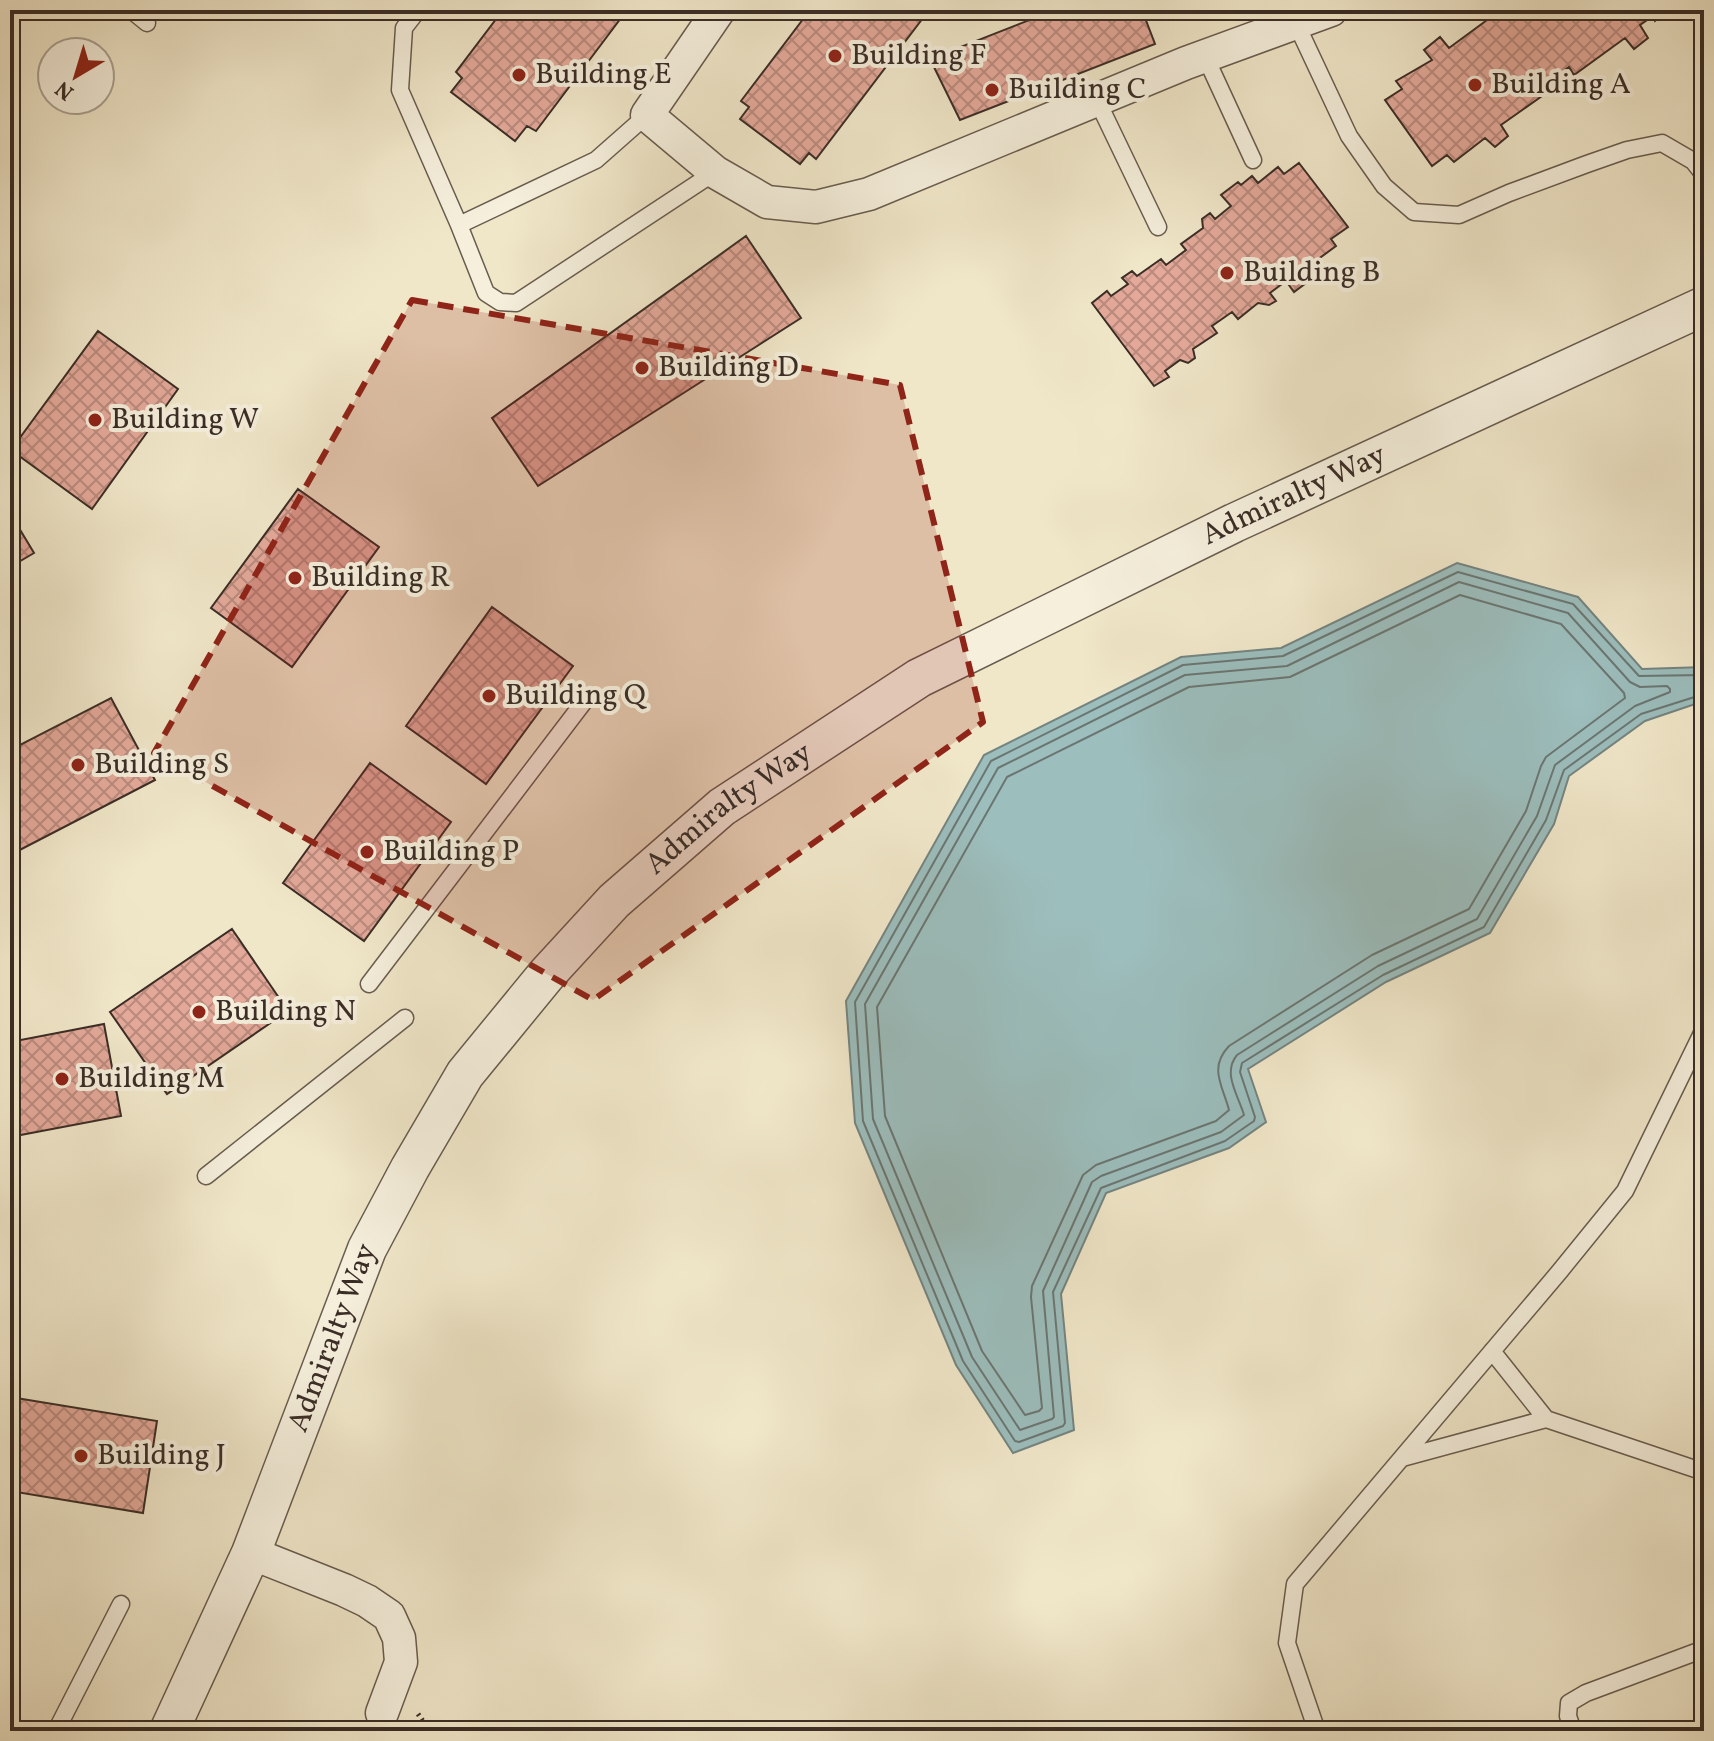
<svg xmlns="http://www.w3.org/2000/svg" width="1714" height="1741" viewBox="0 0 1714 1741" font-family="Vollkorn,serif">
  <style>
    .water { fill: #9cbebd; stroke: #758481; stroke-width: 2 }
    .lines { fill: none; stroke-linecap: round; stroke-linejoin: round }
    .shore { stroke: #6b7672; stroke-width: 2 }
    .building { fill: url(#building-cross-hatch); stroke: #3a2d26; stroke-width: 2 }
    .service-casing { stroke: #685c4f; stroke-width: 19 }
    .minor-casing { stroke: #685c4f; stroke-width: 35 }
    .tertiary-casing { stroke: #685c4f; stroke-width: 41 }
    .path { stroke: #3a2d26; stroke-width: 5; stroke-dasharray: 2 4; stroke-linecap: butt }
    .service { stroke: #f5efdc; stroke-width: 16 }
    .minor { stroke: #f5efdc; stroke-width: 32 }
    .tertiary { stroke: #f5efdc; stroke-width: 38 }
    .marked { fill: #8f2418; fill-opacity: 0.2; stroke: #8f2418; stroke-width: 6; stroke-dasharray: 16 10; stroke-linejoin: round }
    .poi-dot { fill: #8f2418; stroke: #f5efdc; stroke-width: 3 }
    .labels { text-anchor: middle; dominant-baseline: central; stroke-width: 8; stroke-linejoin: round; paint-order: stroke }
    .poi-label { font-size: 30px; fill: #3a2d26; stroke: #f5efdc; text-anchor: start }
    .street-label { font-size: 30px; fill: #3a2d26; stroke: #f5efdc }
  </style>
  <defs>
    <pattern id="building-cross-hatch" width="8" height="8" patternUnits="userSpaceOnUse" patternTransform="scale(2)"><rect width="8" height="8" fill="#e4a99a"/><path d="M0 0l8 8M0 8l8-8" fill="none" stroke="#ba8a7d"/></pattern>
  </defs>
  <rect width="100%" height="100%" fill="#f0e7c9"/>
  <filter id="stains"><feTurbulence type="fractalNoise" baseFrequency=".0025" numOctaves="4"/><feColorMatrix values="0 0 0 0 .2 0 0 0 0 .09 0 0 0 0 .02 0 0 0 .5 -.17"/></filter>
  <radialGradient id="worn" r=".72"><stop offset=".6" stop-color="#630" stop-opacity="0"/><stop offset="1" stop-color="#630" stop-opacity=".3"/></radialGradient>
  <path class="water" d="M1457,563L1578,597L1642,669L1704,667V701L1645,721L1569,776L1554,824L1490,933L1386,982L1248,1069L1266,1122L1229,1148L1106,1193L1061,1294L1074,1430L1013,1453L956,1365L855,1123L846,1001L984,755L1181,657L1281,648Z"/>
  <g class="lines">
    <path class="shore" d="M1459,582L1568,613L1630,682L1640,687L1667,686L1670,689V692L1635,706L1555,765L1537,816L1477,919L1378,966L1237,1055C1222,1073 1238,1095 1244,1115L1221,1132L1101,1176L1092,1182L1043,1291L1054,1417L1052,1419L1020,1430L972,1357L873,1119L865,1004L998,768L1185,675L1287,666Z
      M1460,595L1561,624L1624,693L1625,698L1546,757L1541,766L1526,811L1469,909L1372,955L1229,1046C1208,1068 1223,1086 1229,1110L1216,1121L1096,1165L1083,1175L1032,1286L1031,1297L1042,1408L1039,1411L1025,1415L982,1351L885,1116L877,1007L1007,777L1189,687L1290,677Z
      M1704,675L1639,676L1573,604L1458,572L1283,656L1183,665L991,761L855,1002L863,1121L963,1361L1015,1441L1019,1442L1063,1426L1065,1423L1053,1292L1101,1188L1225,1141L1254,1121L1255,1117L1240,1072L1242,1063L1383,975L1484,927L1546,820L1564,770L1641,714L1704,694"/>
  </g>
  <path class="building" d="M503,10H627L536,131L527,126L515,141L451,92L462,78L456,72Z
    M810,10H929L816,159L809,153L800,164L740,119L749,107L741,101Z
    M1055,10H1142L1155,44L960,120L930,59Z
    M1516,10H1669L1655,21L1653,16L1640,25L1648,38L1634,49L1625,38L1574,75L1569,67L1548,82L1552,89L1501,125L1508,136L1495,147L1485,138L1454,162L1447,155L1432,166L1385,100L1402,89L1396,81L1432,60L1424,50L1440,37L1449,48L1498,12L1502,19Z
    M1299,163L1348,227L1331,239L1336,246L1317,260L1321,267L1309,275L1310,280L1294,292L1286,281L1270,293L1276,301L1269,305L1258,303L1238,319L1232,312L1212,326L1217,333L1193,349L1195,358L1188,363L1180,360L1165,371L1169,377L1154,386L1092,303L1107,291L1111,296L1128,284L1122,278L1132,271L1137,276L1161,259L1166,265L1186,250L1181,244L1203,228L1202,219L1210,213L1215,219L1231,206L1221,195L1238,182L1241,185L1252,176L1258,183L1278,167L1284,174Z
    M746,236L801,318L538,486L492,418Z
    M98,331L178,389L92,509L11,450Z
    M298,489L379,547L292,667L211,608Z
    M10,513L34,553L10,567Z
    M492,607L573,666L486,784L406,726Z
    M111,698L155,780L10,855V750Z
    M370,763L451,822L364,941L283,883Z
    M232,929L288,1011L167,1094L110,1012Z
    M104,1024L121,1116L10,1137V1042Z
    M10,1397L157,1421L143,1513L10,1491Z"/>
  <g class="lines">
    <defs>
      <path id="service" d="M131,10L147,23
        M418,10L404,28L400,90L459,225
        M1295,21L1349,136L1384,186L1414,212L1459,215L1509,193L1587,164L1627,150L1662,143L1693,161L1704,175
        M1205,56L1253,160
        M1097,100L1158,227
        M647,115L596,160L459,225L486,293L500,302L516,303L715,172
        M369,984L583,703
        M206,1176L405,1018
        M1492,1351L1546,1419L1704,1472
        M1402,1458L1546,1419
        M56,1731L121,1604
        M1317,1731L1287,1643L1295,1584L1560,1271L1625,1191L1704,1029
        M1573,1731L1568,1716L1569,1703L1586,1693L1704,1649"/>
      <path id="minor" d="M719,10L647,115L715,172L767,202L816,207L869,194L1186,63L1331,10
        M251,1553L344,1590L367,1601L389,1616L399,1638L401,1662L382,1713"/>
      <g id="tertiary">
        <path id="s1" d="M169,1731L251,1553L367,1249L410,1168L465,1074L547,974L614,901L722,807L919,678L1234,523L1704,306"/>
      </g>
    </defs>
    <use href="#service" class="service-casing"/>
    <use href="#minor" class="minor-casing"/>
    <use href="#tertiary" class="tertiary-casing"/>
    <path class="path" d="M418,1714L430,1731"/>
    <use href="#service" class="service"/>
    <use href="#minor" class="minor"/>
    <use href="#tertiary" class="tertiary"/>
  </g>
  <path class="marked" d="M412,300L900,385L983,722L593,1000L154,753Z"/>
  <g class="poi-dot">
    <circle cx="835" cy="56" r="8"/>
    <circle cx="519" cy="75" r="8"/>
    <circle cx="1475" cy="85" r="8"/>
    <circle cx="992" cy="90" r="8"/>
    <circle cx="1227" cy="273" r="8"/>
    <circle cx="642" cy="368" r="8"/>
    <circle cx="95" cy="420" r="8"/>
    <circle cx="295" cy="578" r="8"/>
    <circle cx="489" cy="696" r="8"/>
    <circle cx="78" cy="765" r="8"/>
    <circle cx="367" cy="852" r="8"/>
    <circle cx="199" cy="1012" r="8"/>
    <circle cx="62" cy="1079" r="8"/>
    <circle cx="81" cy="1456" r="8"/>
  </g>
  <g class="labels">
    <g class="poi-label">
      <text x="851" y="56">Building F</text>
      <text x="535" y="75">Building E</text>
      <text x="1491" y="85">Building A</text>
      <text x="1008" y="90">Building C</text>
      <text x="1243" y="273">Building B</text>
      <text x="658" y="368">Building D</text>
      <text x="111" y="420">Building W</text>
      <text x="311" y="578">Building R</text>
      <text x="505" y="696">Building Q</text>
      <text x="94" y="765">Building S</text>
      <text x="383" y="852">Building P</text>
      <text x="215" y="1012">Building N</text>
      <text x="78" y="1079">Building M</text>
      <text x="97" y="1456">Building J</text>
    </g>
    <g class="street-label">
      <text stroke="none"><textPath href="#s1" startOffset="1746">Admiralty Way</textPath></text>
      <text stroke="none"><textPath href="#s1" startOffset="1098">Admiralty Way</textPath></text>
      <text stroke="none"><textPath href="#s1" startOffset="426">Admiralty Way</textPath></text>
    </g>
  </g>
  <rect width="1714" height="1741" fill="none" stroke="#f0e7c9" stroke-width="40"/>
  <rect x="12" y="12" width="1690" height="1717" fill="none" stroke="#3a2d26" stroke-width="4"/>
  <rect x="20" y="20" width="1674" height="1701" fill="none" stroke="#3a2d26" stroke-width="2"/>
  <g transform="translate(76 76) rotate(218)"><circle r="38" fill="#f5efdc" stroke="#aaa193" stroke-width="2"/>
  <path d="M0-6L14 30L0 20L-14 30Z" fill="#8f2418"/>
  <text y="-12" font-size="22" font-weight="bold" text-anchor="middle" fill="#3a2d26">N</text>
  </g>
  <rect width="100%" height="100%" filter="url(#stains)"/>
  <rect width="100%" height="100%" fill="url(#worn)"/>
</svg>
